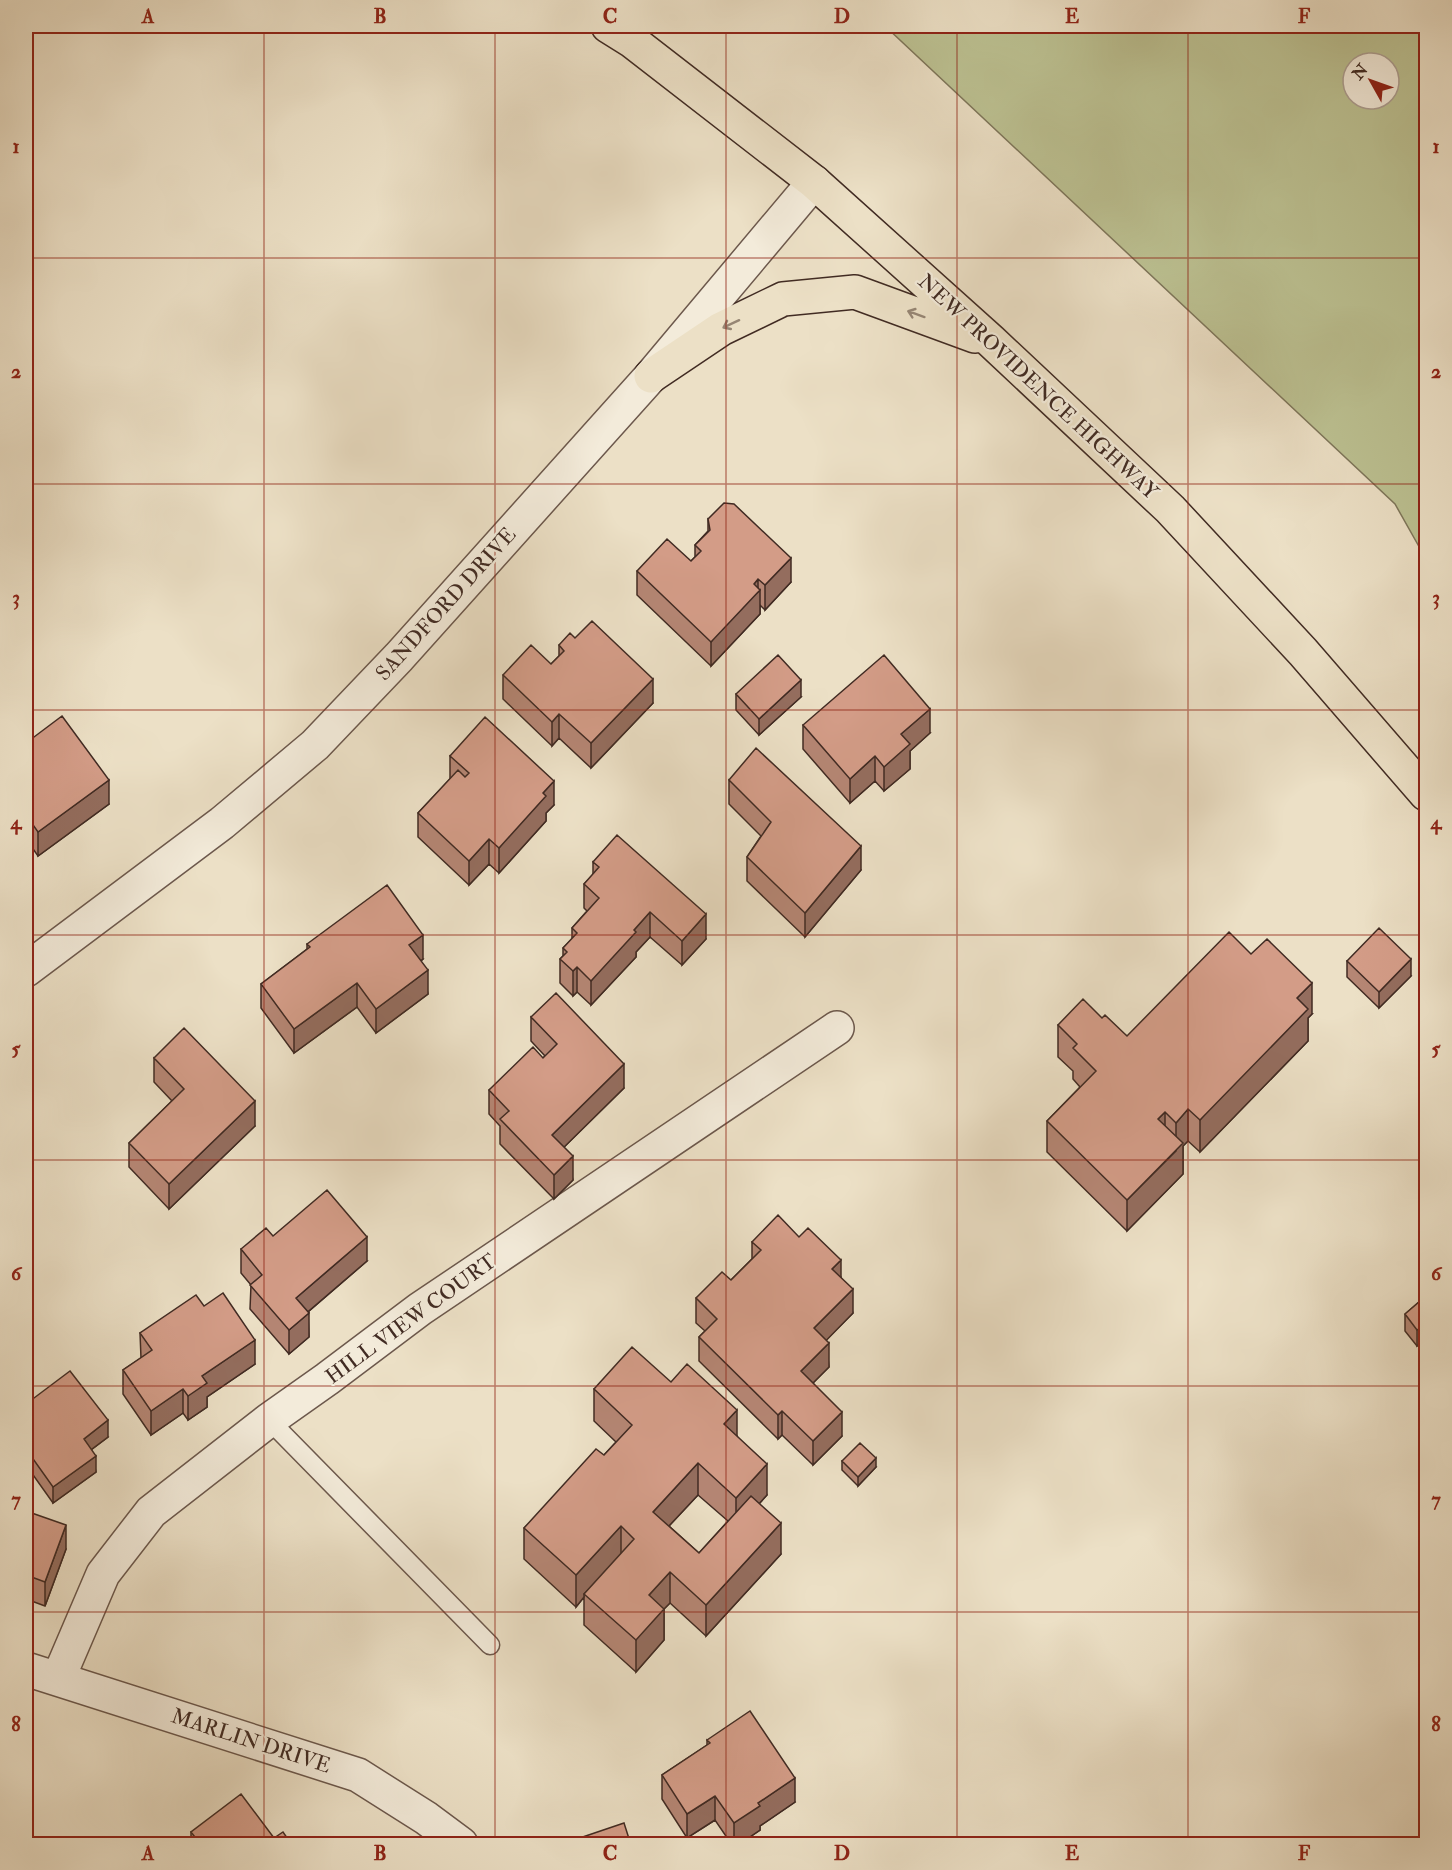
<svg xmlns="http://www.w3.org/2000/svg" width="1452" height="1870" viewBox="0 0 1452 1870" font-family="'IM FELL Double Pica',serif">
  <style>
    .green { fill: #bcc192; stroke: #7e765a; stroke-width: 1.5; fill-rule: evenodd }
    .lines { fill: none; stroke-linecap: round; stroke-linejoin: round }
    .service-casing { stroke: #6c584c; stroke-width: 21 }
    .minor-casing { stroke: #6c584c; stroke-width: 36 }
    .tertiary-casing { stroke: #6c584c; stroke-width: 36 }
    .trunk-casing { stroke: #412b23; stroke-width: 36 }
    .service { stroke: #f3ebda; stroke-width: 18 }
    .minor { stroke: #f3ebda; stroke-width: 33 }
    .tertiary { stroke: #f3ebda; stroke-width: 33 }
    .trunk { stroke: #ece0c6; stroke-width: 33 }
    .wall { fill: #b58674; stroke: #412b23; stroke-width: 1.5; fill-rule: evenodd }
    .shaded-wall { fill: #946d5e; stroke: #412b23; stroke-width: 1.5 }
    .building { fill: #d39c87; stroke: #412b23; stroke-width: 1.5 }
    .oneway { stroke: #968674 }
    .grid { fill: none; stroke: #8f2418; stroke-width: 1.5; stroke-opacity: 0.55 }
    .labels { text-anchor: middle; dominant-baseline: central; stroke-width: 4.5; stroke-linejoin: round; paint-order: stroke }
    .street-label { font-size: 21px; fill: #412b23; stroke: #f3ebda }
    .neatline { fill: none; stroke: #8f2418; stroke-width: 2 }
    .grid-label { font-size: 20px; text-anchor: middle; font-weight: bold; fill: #8f2418 }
  </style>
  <rect width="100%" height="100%" fill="#ece0c6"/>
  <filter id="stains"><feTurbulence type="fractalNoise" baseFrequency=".00333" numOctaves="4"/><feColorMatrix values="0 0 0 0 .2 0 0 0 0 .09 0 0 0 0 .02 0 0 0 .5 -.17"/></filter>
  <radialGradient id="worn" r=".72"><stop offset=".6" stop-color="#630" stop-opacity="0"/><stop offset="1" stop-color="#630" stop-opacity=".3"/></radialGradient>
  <path class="green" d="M885,26H1426V559L1395,504ZM1353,63H1389V99H1353Z"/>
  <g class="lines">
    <defs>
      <path id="service" d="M269,1420L490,1645"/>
      <path id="minor" d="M26,1669L358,1775L426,1818L461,1844
        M58,1679L103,1574L151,1512L269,1420L327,1379L420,1309L837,1028"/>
      <path id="tertiary" d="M26,970L222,823L315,745L399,657L651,376L814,182"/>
      <path id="trunk" d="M608,26L632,41L814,182L991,341L1170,509L1303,652L1426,794
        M651,376L721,329L783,299L855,292L975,336"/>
    </defs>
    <use href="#service" class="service-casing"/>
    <use href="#minor" class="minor-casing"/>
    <use href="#tertiary" class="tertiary-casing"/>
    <use href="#trunk" class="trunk-casing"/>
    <use href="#service" class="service"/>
    <use href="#minor" class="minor"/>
    <use href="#tertiary" class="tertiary"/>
    <use href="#trunk" class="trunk"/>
  </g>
  <path class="wall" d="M708,519L791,582L765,610L760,605V614L711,666L637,595V571L691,561L695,557V545L708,531Z
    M575,638L653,703L591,768L559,738L552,746L503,699V675L551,664L559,656V645Z
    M736,694L801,697L759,735L736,710Z
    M803,725L930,733L910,751V769L884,791L875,781L850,803L803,749Z
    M26,743L109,804L38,856L26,839Z
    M450,756L554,805L546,813V821L499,873L489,864L469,885L418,837V813L450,779Z
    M729,780L861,870L805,937L747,881V857L761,836L729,804Z
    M593,862L706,939L682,965L650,937L636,952V957L591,1005L577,992L573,996L560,983V959L563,956V948L572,939V928L587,911L584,908V884L593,875Z
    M307,944L423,959L421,961L428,994L376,1033L357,1007L294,1053L261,1008V984L307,949Z
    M1347,961L1411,976L1379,1008L1347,977Z
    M1312,1014L1308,1018V1041L1200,1152L1188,1141L1183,1146V1174L1127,1231L1047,1152V1121L1080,1087L1073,1079V1071L1058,1057V1025L1102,1018L1127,1036Z
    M531,1017L624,1088L564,1147L573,1180L554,1199L500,1144V1126L489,1114V1090L543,1058L545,1056L531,1041Z
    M154,1058L255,1126L169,1209L129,1167V1143L172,1101L154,1082Z
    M752,1242L841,1277L853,1313L826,1340L829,1367L813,1383L842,1436L813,1465L782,1435L778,1439L699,1361V1337L705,1331L696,1323V1298L731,1280L752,1259Z
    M241,1249L367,1261L308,1312L309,1337L289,1354L250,1309L251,1285L241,1273Z
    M1426,1296V1352L1420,1344L1417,1346L1405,1331V1314Z
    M204,1306L255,1364L207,1397V1407L188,1420L183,1413L151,1435L123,1394V1370L141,1358L140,1333Z
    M671,1382L737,1436L767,1495L759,1504L781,1554L706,1636L670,1603L664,1609V1640L636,1672L584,1625V1597L576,1607L524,1559V1528L604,1455L616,1442L594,1421V1389ZM698,1495L728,1521L699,1553L669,1526Z
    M26,1404L108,1437L91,1450L96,1472L53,1503L26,1465Z
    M842,1461L876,1467L858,1486L842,1470Z
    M26,1511L66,1549L45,1606L26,1599Z
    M707,1740L795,1802L760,1826V1830L738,1845H732L715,1820L687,1838L662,1799V1775L707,1745Z
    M191,1832L274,1838L292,1845H191Z"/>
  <path class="shaded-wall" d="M791,558V582L765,610V585Z
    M758,579V592L760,590V614L711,666V642L754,584Z
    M653,679V703L591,768V743Z
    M801,680V697L759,735V719Z
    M930,709V733L910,751V769L884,791V767L901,734Z
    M559,714V738L552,746V722Z
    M875,756V781L850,803V779Z
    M109,780V804L38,856V832Z
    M554,781V805L546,813V821L499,873V848L543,793Z
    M489,839V864L469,885V861Z
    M861,846V870L805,937V913Z
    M31,882V906L26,910V886Z
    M650,912V937L636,952V957L591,1005V981L634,930Z
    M706,914V939L682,965V941Z
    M423,935V959L409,969V945Z
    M1411,959V976L1379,1008V992Z
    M577,967V992L573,996V971Z
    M428,970V994L376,1033V1009Z
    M357,983V1007L294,1053V1029Z
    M1312,983V1014L1308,1018V1041L1200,1152V1120L1297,998Z
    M624,1064V1088L552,1159V1135Z
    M255,1101V1126L169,1209V1184Z
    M1188,1109V1141L1183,1146V1174L1127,1231V1200L1176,1151V1123Z
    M1165,1112V1144L1158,1119Z
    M573,1156V1180L554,1199V1175Z
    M367,1237V1261L296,1322V1298Z
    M841,1260V1285L832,1269Z
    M853,1289V1313L814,1353V1328Z
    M309,1313V1337L289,1354V1330Z
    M1420,1328V1344L1417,1346V1330Z
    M255,1340V1364L207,1397V1407L188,1420V1396L202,1376Z
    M829,1343V1367L801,1395V1371Z
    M183,1389V1413L151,1435V1411Z
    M737,1410V1441L724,1424Z
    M782,1411V1435L778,1439V1415Z
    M842,1412V1436L813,1465V1441Z
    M108,1420V1437L84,1455V1439Z
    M96,1456V1472L53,1503V1487Z
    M876,1458V1467L858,1486V1477Z
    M698,1463V1495L653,1543V1512Z
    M767,1464V1495L736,1529V1498Z
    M781,1523V1554L706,1636V1605Z
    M66,1525V1549L45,1606V1582Z
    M621,1526V1558L584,1594V1597L576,1607V1575Z
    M670,1572V1603L664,1609V1640L636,1672V1640L649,1595Z
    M795,1778V1802L760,1826V1830L738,1845H734V1823L758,1803Z
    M715,1796V1820L687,1838V1814Z"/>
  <path class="building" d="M724,503L734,504L791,558L765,585L758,579L754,584L760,590L711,642L637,571L667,539L691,561L701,551L695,545L710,530L708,519Z
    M592,621L653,679L591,743L559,714L552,722L503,675L531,645L551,664L564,651L559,645L570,633L575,638Z
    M778,655L801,680L759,719L736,694Z
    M884,655L930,709L901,734L910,744L884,767L875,756L850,779L803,725Z
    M62,716L109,780L38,832L26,815V743Z
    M485,717L554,781L543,793L546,796L499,848L489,839L469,861L418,813L458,770L465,777L469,773L450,756Z
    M756,748L861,846L805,913L747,857L771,822L729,780Z
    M617,835L706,914L682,941L650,912L634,930L636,932L591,981L577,967L573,971L560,959L567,952L563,948L577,933L572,928L599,898L584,884L599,867L593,862Z
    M26,875L31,882L26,886Z
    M387,885L423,935L409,945L428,970L376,1009L357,983L294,1029L261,984L310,947L307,944Z
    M1379,928L1411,959L1379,992L1347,961Z
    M1229,932L1251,954L1267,939L1312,983L1297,998L1308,1009L1200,1120L1188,1109L1176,1123L1165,1112L1158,1119L1183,1143L1127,1200L1047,1121L1096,1071L1073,1048L1077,1044L1058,1025L1083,999L1102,1018L1105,1015L1127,1036Z
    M556,993L624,1064L552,1135L573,1156L554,1175L500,1119L509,1111L489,1090L533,1047L543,1058L557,1044L531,1017Z
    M184,1028L255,1101L169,1184L129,1143L184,1089L154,1058Z
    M327,1190L367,1237L296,1298L309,1313L289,1330L250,1285L262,1275L241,1249L266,1228L273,1236Z
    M778,1215L799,1237L808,1228L841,1260L832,1269L853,1289L814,1328L829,1343L801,1371L842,1412L813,1441L782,1411L778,1415L699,1337L717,1319L696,1298L722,1272L731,1280L761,1250L752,1242Z
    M223,1293L255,1340L202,1376L207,1383L188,1396L183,1389L151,1411L123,1370L152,1350L140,1333L196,1295L204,1306Z
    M1426,1296V1336L1420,1328L1417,1330L1405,1314Z
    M632,1347L671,1382L687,1364L737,1410L724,1424L767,1464L736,1498L698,1463L653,1512L699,1553L751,1496L781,1523L706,1605L670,1572L649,1595L664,1609L636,1640L584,1594L634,1539L621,1526L576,1575L524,1528L596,1449L604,1455L632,1425L594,1389Z
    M70,1371L108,1420L84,1439L96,1456L53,1487L26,1449V1404Z
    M860,1443L876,1458L858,1477L842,1461Z
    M26,1511L66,1525L45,1582L26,1575Z
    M750,1711L795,1778L758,1803L760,1806L734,1823L715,1796L687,1814L662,1775L710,1743L707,1740Z
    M241,1794L274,1838L283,1832L292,1845H201L191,1832Z
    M624,1823L631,1845L562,1844Z"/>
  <defs><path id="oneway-shaft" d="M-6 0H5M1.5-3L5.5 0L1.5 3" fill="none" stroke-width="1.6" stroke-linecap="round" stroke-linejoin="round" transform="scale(1.5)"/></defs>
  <g class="oneway">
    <use href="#oneway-shaft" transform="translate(916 314) rotate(-160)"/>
    <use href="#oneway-shaft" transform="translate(731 324) rotate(155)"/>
  </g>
  <path class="grid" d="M264,26V1844M495,26V1844M726,26V1844M957,26V1844M1188,26V1844M26,258H1426M26,484H1426M26,710H1426M26,935H1426M26,1160H1426M26,1386H1426M26,1612H1426"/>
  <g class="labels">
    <g class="street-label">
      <text transform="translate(1038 387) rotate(43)">NEW PROVIDENCE HIGHWAY</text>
      <text transform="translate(446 604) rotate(-48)">SANDFORD DRIVE</text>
      <text transform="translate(411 1319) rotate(-36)">HILL VIEW COURT</text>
      <text transform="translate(251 1741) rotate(18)">MARLIN DRIVE</text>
    </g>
  </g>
  <rect width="1452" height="1870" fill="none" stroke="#ece0c6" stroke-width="66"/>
  <g transform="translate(1371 81) rotate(310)"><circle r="28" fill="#f3ebda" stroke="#ac9e91" stroke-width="1.5"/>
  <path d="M0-4.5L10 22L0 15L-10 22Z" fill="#8f2418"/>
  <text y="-9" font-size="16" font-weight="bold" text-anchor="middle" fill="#412b23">N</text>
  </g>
  <rect x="33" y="33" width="1386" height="1804" class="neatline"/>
  <g class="grid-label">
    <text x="148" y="23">A</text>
    <text x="380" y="23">B</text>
    <text x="610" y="23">C</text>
    <text x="842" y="23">D</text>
    <text x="1072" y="23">E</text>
    <text x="1304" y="23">F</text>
    <text x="16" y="153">1</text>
    <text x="1436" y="153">1</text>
    <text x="16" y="378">2</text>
    <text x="1436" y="378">2</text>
    <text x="16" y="604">3</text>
    <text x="1436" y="604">3</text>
    <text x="16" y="829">4</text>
    <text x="1436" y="829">4</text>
    <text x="16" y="1055">5</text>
    <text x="1436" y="1055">5</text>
    <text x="16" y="1280">6</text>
    <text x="1436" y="1280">6</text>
    <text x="16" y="1506">7</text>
    <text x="1436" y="1506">7</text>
    <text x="16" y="1731">8</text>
    <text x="1436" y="1731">8</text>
    <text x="148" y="1860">A</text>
    <text x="380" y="1860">B</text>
    <text x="610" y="1860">C</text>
    <text x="842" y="1860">D</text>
    <text x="1072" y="1860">E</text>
    <text x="1304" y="1860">F</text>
  </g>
  <rect width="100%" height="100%" filter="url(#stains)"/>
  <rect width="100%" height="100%" fill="url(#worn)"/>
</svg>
